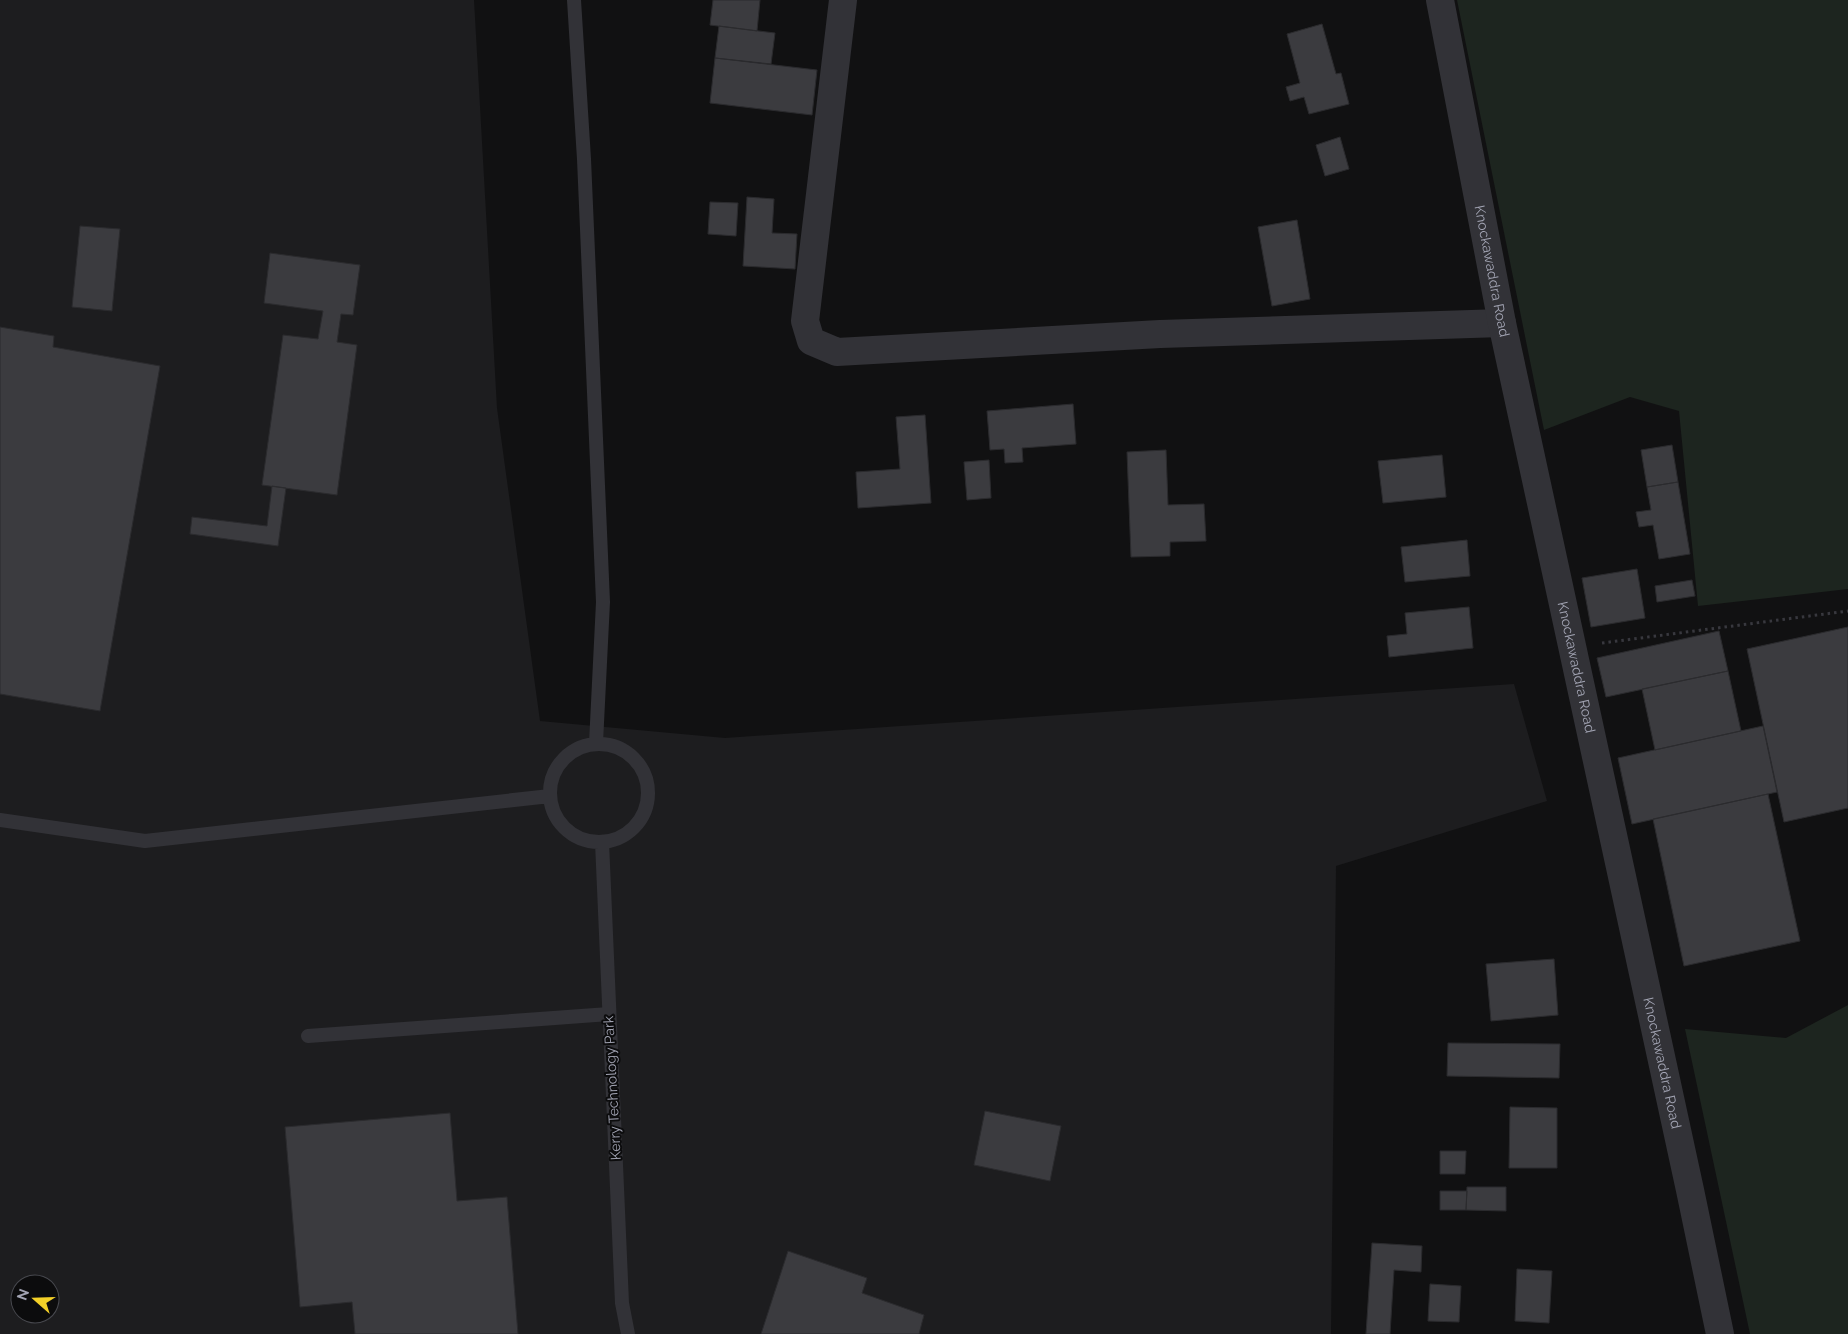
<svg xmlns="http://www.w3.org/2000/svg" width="1848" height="1334" viewBox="0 0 1848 1334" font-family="Raleway,sans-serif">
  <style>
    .built { fill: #1d1d1f; fill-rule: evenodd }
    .green { fill: #1d251f }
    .building { fill: #3b3b3f; stroke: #2b2b2e }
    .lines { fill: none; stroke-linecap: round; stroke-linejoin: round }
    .path { stroke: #38383e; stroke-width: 3; stroke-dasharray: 2.5 4; stroke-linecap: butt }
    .lane { stroke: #323237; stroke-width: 14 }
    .street { stroke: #323237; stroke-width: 28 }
    .labels { text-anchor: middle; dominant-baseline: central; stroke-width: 4; stroke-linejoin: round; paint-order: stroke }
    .street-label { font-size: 14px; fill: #a2a4b3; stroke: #0c0c0d }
  </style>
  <rect width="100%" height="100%" fill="#111112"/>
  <path class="built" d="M0,0H474L497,408L540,721L725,738L1514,684L1547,801L1336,866L1331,1334H0ZM20,1284H50V1314H20Z"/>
  <path class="green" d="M1457,0H1848V589L1698,606L1679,411L1630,397L1544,430Z
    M1848,1005V1334H1750L1685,1029L1786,1038Z"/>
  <path class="building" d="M713,0H760L757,31L710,25Z
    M1322,24L1336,74L1341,73L1349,104L1309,114L1304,97L1290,101L1286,87L1300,83L1287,34Z
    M719,26L775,33L771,64L715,58Z
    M715,58L817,70L812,115L710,103Z
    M1340,137L1349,169L1325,176L1316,145Z
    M747,197L774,199L772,233L797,234L795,269L743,266Z
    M710,202L738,203L736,236L708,234Z
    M1297,220L1310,299L1272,306L1258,227Z
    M80,226L120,229L112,311L72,307Z
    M270,253L360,265L353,315L341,314L337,342L357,345L337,495L262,485L283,335L318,339L323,311L264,303Z
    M0,327L54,336L53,347L160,366L100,711L0,694Z
    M1073,404L1076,444L1022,448L1023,462L1005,463L1004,449L990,450L987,411Z
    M925,415L931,503L858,508L856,472L900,469L896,417Z
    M1672,445L1678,482L1647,487L1641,450Z
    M1166,450L1168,505L1204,504L1206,541L1170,542V556L1131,557L1127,452Z
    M1442,455L1446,497L1383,503L1378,461Z
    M989,460L991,498L967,500L964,462Z
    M1678,482L1690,554L1659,559L1653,525L1639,527L1636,512L1651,510L1647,487Z
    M272,486L286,488L278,546L190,534L192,517L267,526Z
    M1467,540L1470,576L1405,582L1401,547Z
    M1637,569L1645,618L1591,627L1582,578Z
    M1692,580L1695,596L1657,602L1655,586Z
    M1469,607L1473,648L1389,657L1387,636L1407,634L1405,613Z
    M1848,627V808L1784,822L1747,649Z
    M1719,631L1728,671L1606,697L1597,658Z
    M1728,671L1741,731L1655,750L1642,689Z
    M1763,726L1777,792L1632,824L1618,758Z
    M1768,794L1800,941L1684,966L1653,819Z
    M1554,959L1558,1015L1491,1021L1486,964Z
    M1448,1043L1560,1044L1559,1078L1447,1076Z
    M1510,1107L1557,1108V1168H1509Z
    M985,1111L1061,1126L1050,1181L974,1165Z
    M450,1113L457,1201L507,1197L518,1334H355L352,1302L300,1307L285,1127Z
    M1440,1151H1466L1465,1174H1440Z
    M1467,1187H1506V1211L1466,1210Z
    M1440,1191H1467L1466,1210H1440Z
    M1372,1243L1422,1246L1421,1272L1394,1270L1390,1334H1366Z
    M788,1251L867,1278L862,1293L924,1315L919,1334H761Z
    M1517,1269L1552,1271L1549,1323L1515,1321Z
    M1430,1284L1461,1286L1459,1322L1428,1321Z"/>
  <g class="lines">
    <path class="path" d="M1602,643L1848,611"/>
    <path class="lane" d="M574,0L584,159L603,602L596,743
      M550 793a49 49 0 1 1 98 0a49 49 0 1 1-98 0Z
      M0,820L145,841L550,796
      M602,842L622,1303L628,1334
      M308,1036L609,1014"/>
    <g class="street">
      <path d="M843,0L805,321L811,341L837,352L1160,334L1502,323"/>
      <path id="s1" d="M1440,0L1502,323L1690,1190L1720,1334"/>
    </g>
  </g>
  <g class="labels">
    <g class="street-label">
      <text stroke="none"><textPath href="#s1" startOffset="276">Knockawaddra Road</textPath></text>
      <text stroke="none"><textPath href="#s1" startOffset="681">Knockawaddra Road</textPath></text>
      <text stroke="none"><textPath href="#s1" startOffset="1086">Knockawaddra Road</textPath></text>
      <text transform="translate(612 1088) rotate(-93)">Kerry Technology Park</text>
    </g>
  </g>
  <g transform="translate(35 1299) rotate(290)"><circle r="24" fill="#0c0c0d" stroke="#48494f"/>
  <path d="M0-4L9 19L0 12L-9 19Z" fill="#f3d028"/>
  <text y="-8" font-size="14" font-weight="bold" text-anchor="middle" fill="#a2a4b3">N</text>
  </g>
</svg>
